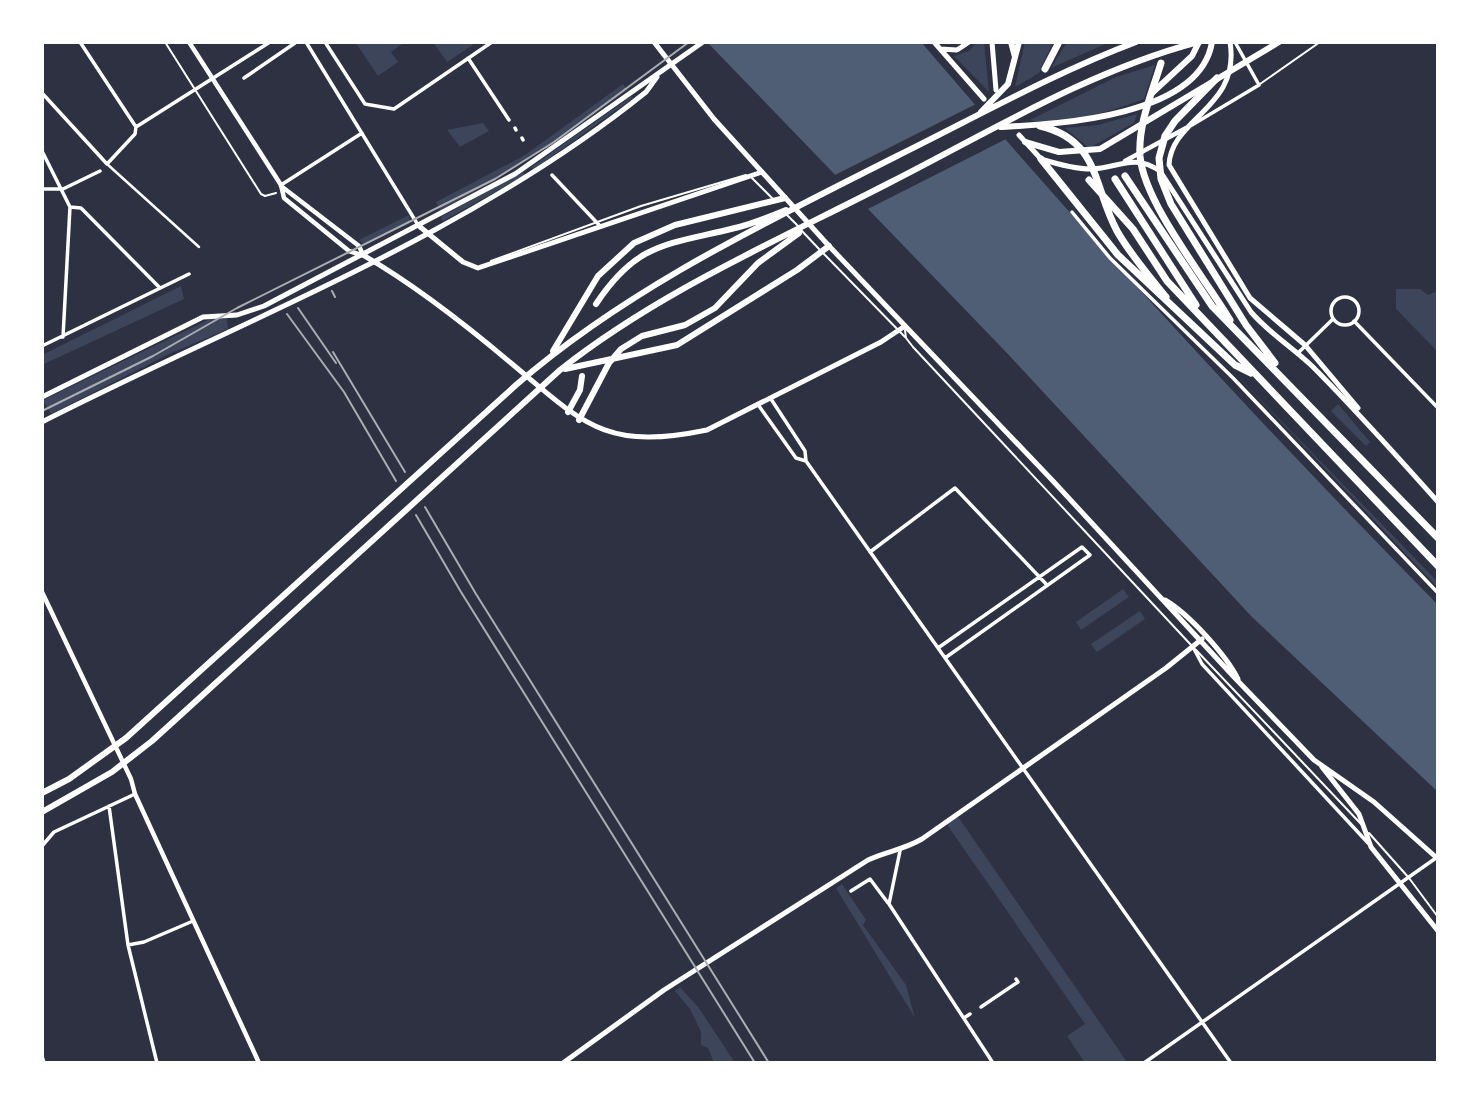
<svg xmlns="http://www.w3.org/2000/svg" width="1480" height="1105" viewBox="0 0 1480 1105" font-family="'Noto Serif',serif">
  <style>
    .green { fill: #3c4559 }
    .water { fill: #4f5d75 }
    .pier { fill: #2d3142 }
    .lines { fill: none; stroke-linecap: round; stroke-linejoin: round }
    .service { stroke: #fff; stroke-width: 2 }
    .pedestrian { stroke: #fff; stroke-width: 2.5 }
    .minor { stroke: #fff; stroke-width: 3.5 }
    .tertiary { stroke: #fff; stroke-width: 4.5 }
    .secondary { stroke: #fff; stroke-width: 5 }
    .primary { stroke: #fff; stroke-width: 5 }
    .trunk { stroke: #fff; stroke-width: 6 }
    .motorway { stroke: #fff; stroke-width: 7 }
    .tram { stroke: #abadb3; stroke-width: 2 }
    .rail { stroke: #abadb3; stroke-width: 2 }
  </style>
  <rect width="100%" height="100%" fill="#2d3142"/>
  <path class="green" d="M355,42H405L391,52L398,62L378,76Z
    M433,42H477L447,62Z
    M977,42H984L989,92L954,56L969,51Z
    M1025,42H1053L1039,73L1015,87Z
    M1067,42H1110L1051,68Z
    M1155,65L1144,99C1120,108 1054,130 1030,120L1116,77Z
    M623,84L627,90C566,134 507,176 440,210L436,202L525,155Z
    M632,96L633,98L533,170L531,167Z
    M1137,114L1134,123L1089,148L1065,128L1098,125Z
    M483,123L489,131L460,147L447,130Z
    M523,172L525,175L443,221L441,217Z
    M409,215L410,223L365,245L359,240Z
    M181,286L184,299L42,365V355Z
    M1396,289H1420L1428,295L1435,292L1438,294V352L1396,309Z
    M210,319H227L228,329L169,354L51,414L43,400Z
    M1230,368L1438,582V588Z
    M1338,404L1370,442L1366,446L1331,411Z
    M1123,589L1129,597L1081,630L1076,622Z
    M1140,611L1145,619L1097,652L1091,644Z
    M957,815L1127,1062L1085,1063L1067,1036L1085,1024L946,823Z
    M842,884L866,920L863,925L906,985L915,1018L836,888Z
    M680,987L699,1008L735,1063H714L708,1048L701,1045V1032L690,1009L675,991Z"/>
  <path class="water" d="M707,42H921C1087,236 1259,423 1438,605V792L1252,617L1005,351Z"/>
  <path class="pier" d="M978,103L1008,138L864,211L831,177Z"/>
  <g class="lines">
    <path class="service" d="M165,42L261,194L265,196L276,193
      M1260,84L1320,42
      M751,177L772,198
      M787,215L798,226
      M801,230L819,249
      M823,253L905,337
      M491,261L641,206L746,175
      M905,330L906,338L913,347L1192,646
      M1196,650L1361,824
      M1369,833L1409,878L1438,917"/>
    <path class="pedestrian" d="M107,164L199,247"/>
    <path class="minor" d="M80,42L136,127
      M306,42L418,225
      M325,42L365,104L394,109L492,42
      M468,58L509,120
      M244,78L295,43
      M42,93L107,164L135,134L136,127L270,42
      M1192,125L1259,85L1235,42
      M515,128L516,130
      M522,138L523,140
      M42,151L70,207L63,337
      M552,175L601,227
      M281,185L362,133
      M42,189H63L100,171
      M70,207L81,208L160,288
      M1072,212L1110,258L1233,378L1438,593
      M1331 311a14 14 0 1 1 28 0a14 14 0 1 1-28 0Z
      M1354,321L1438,408
      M42,346L189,274
      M1298,353L1333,319
      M771,399L805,451L806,461L1231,1063
      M759,406L796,458L806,461
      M870,552L955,488L1047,585
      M1193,647L1202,664L1368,843
      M938,648L1082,547L1090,555L945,658
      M109,806L128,945L157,1063
      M42,846L54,832L135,794
      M900,851L889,904L993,1063
      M851,891L870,879L888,903
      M128,945L144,942L193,921
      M981,1007L1018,982L1016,979
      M964,1018L970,1014
      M42,1056L44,1063
      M1144,1063L1436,858"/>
    <path class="tertiary" d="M189,42L281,185L284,198L349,251L361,255
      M1125,161L1186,128
      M281,186L359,246L363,255
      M42,592L131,779L135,794L259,1063"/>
    <path class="secondary" d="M992,42L996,90
      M1230,42C1241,108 1171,118 1169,165L1250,298L1305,345L1358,408
      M1041,159C1057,164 1074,169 1091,169C1119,168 1133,153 1160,171L1251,312C1269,333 1292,347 1312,366C1356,410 1397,456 1438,502
      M419,226L463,262L478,268L762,172
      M363,255C415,285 466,325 511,363C584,424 605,451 707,430L881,342L905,326
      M563,1063L664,990L868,860C887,851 903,850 922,839L1166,668L1202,639"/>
    <path class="primary" d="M654,42L714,119L829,246L1053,481L1233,676L1314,760L1374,802L1438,859
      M934,42L984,99
      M940,49L957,50L969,42
      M1019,135L1041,159
      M42,397L203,317L237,315L264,306L515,174L703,42
      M42,422C246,318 466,237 646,92L657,77
      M1165,600C1189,614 1226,655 1238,679
      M1322,767L1359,814L1371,847L1438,931"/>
    <path class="trunk" d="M1011,42L1015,57
      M1151,94L1192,56L1199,42
      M981,112L1008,84L1019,42
      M1001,127C1058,124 1200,117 1212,42
      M1025,142L1059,152L1100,149L1279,42
      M596,304C638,241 668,245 735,228C752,224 769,217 786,210
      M553,351L598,276L634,243L675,225L785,198
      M565,369L677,345L797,270L829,246
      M568,412L580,390L582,376
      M579,420L609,363L621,349L642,336L685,325L715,308L758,263L799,233
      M42,793L69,779L126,738L516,385C628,288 765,223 897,156C976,117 1054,73 1136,42
      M42,812L112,772L152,741L560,370C660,291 779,240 891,182C991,131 1089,71 1198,42"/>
    <path class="motorway" d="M1161,63C1152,93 1138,124 1140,156C1144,203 1205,278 1230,320
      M1045,69L1059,42
      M1217,78L1175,121L1165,136L1159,158L1161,179L1171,204L1246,325L1275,363
      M1040,126C1100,140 1093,187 1117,231C1130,254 1149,276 1166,297
      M1041,159L1118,255L1235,365L1251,373
      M1125,176L1212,306L1438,538
      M1115,179L1196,305
      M1089,180L1133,229L1167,281L1438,566"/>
    <path class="tram" d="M42,411L153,356L237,308L495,179L554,142L689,42"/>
    <path class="rail" d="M332,291L335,297
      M298,308L336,363
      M287,314L344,392L396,481
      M333,352L405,472
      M425,507L476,594L769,1063
      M416,515L461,592L755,1063"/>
  </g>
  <rect width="1480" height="1105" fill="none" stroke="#ffffff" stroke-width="88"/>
</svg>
